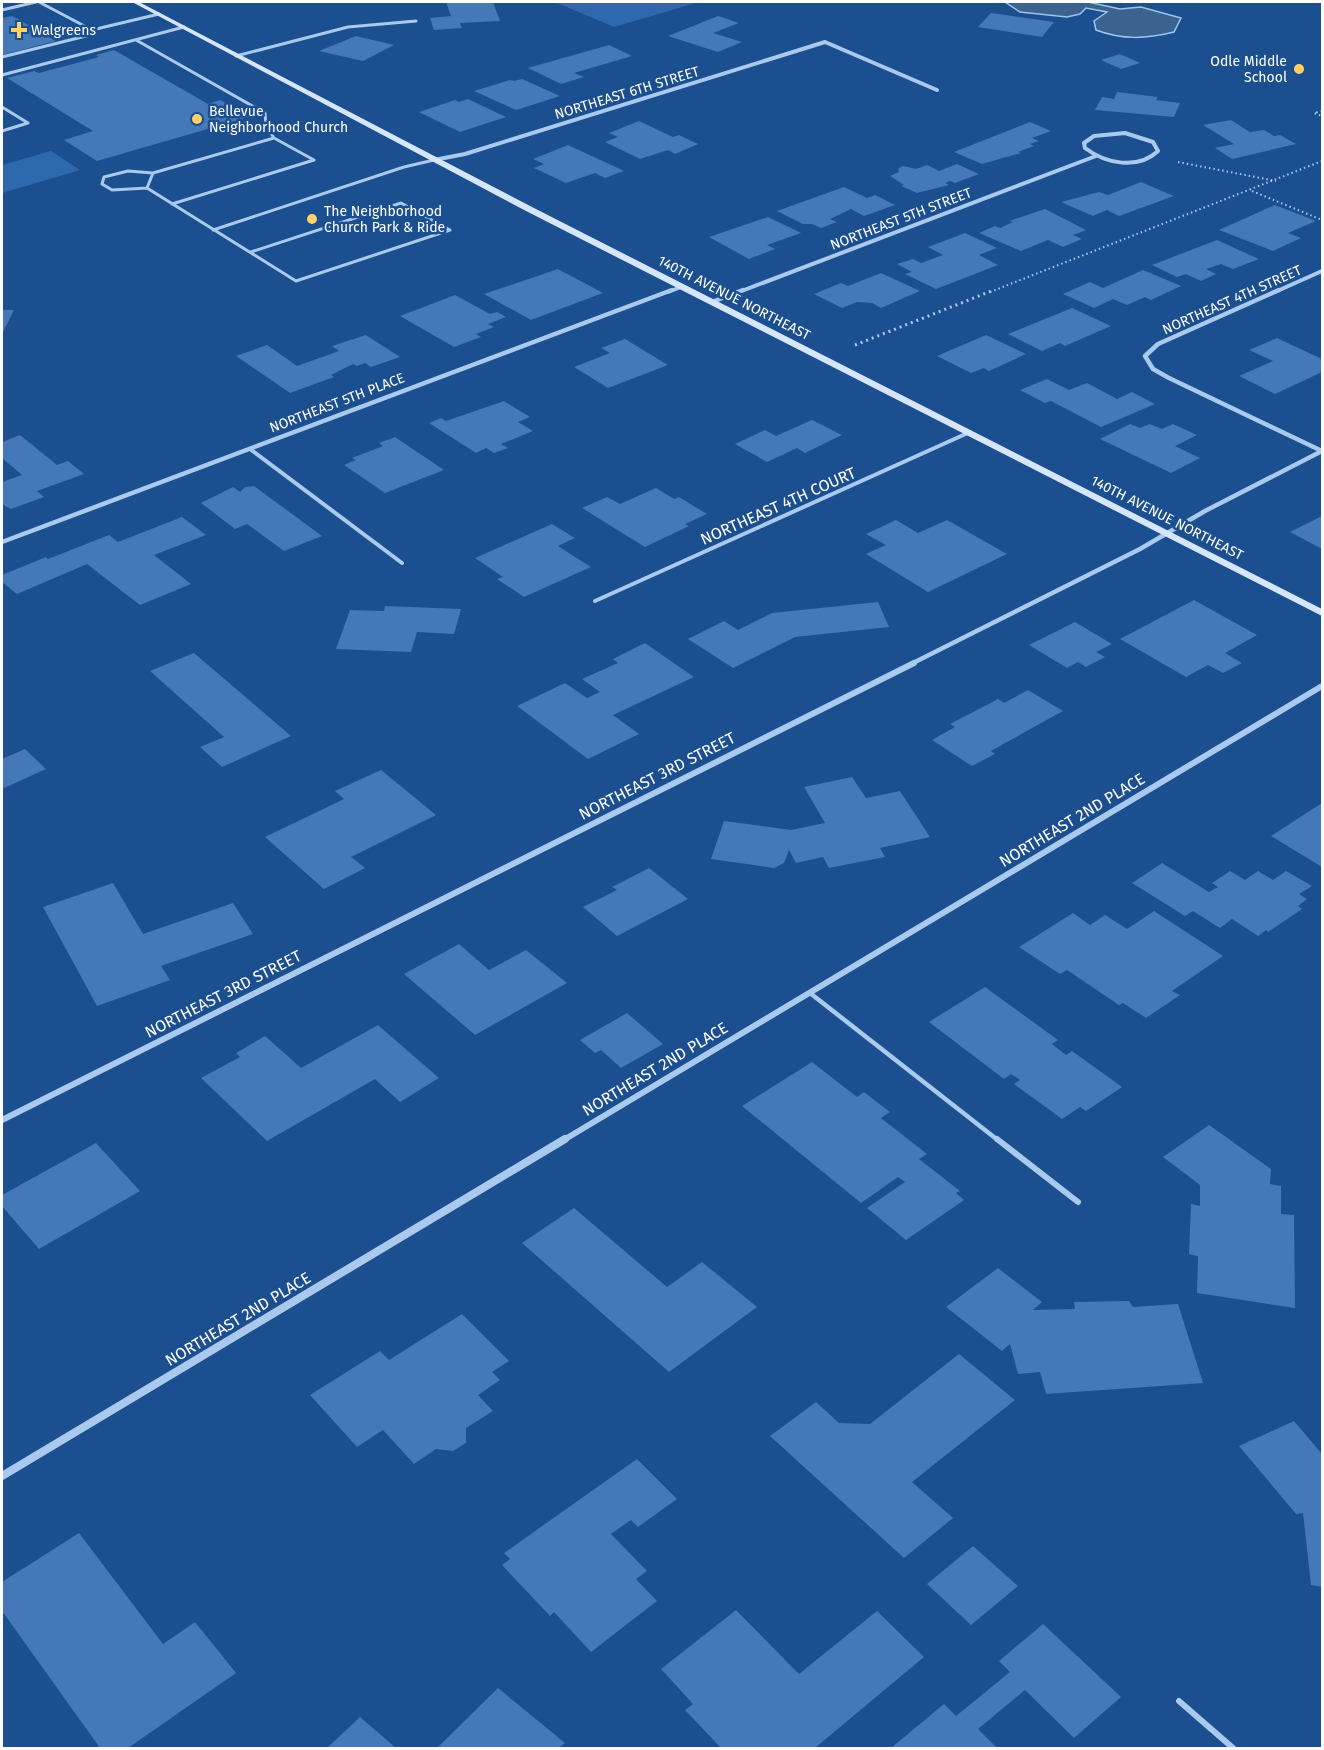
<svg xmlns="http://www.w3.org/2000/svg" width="1324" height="1750" viewBox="0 0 1324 1750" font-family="'Fira Sans',sans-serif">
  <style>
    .green { fill: #2e69ad }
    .water { fill: #3c6290; stroke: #9cc4f0; stroke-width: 1.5 }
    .building { fill: #4478b7 }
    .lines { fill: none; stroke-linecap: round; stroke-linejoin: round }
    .path-far1 { stroke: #a9c9ee; stroke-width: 2; stroke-dasharray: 1.5 3; stroke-linecap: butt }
    .path { stroke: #a9c9ee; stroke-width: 3; stroke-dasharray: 2 4; stroke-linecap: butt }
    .lane-far3 { stroke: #a9c9ee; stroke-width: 3 }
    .lane-far2 { stroke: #a9c9ee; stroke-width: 4 }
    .lane-far1 { stroke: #a9c9ee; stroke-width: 4.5 }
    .lane { stroke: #a9c9ee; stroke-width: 6 }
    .street-far3 { stroke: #a9c9ee; stroke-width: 4 }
    .street-far2 { stroke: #a9c9ee; stroke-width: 4.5 }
    .street-far1 { stroke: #a9c9ee; stroke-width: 6 }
    .street { stroke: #a9c9ee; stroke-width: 8 }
    .secondary { fill: #d6e6fa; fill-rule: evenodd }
    .poi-dot { fill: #ffd166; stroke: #1b4f8f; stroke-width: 2 }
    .labels { text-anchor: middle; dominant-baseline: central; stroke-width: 5; stroke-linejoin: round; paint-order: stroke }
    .far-poi-label { font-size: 14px; fill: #fff; stroke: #1b4f8f; text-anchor: start }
    .far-street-label { font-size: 14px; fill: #fff; stroke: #1b4f8f }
    .street-label { font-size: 16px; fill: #fff; stroke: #1b4f8f }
  </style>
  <rect width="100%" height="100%" fill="#1b4f8f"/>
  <path class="green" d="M555,2H699L614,27Z
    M51,151L80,170L2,193V165Z"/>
  <path class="water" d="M1005,2H1088L1120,9L1141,7L1181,18L1174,32C1146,39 1122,40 1096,30L1094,21L1107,12L1086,8L1080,14L1067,17L1020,12Z"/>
  <path class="building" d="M446,2H493L500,21L460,23L462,28L434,30L430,18L451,16Z
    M991,13L1054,22L1042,37L978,27Z
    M12,16L18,19L56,41L2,55V18Z
    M718,16L739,23L713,33L742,42L718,52L668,36Z
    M356,36L394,45L363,61L319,51Z
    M609,45L632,56L574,73L584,77L561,84L528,68Z
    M114,50L208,104L220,100L249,117L97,161L64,140L93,131L7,78L34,71L39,73L99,57L96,55Z
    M1120,54L1140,63L1121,69L1101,60Z
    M522,79L560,96L516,110L474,91L510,80L514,81Z
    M1117,92L1158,97L1156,100L1180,103L1174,117L1095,110L1102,97L1114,99Z
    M468,99L506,117L460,132L419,112L455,100L459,102Z
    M1231,120L1250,132L1264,130L1274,136L1280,135L1296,144L1232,159L1215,148L1234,144L1203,125Z
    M639,121L673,137L679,135L698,144L675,154L668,150L640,159L605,142L618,137L609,133Z
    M1030,122L1051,131L1032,138L1039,141L1030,144L1034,146L1018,152L1021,153L982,164L954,152Z
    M568,145L624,171L605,178L595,173L566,183L534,168L544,164L533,159Z
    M957,164L979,174L955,183L950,181L945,183L949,185L917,193L901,186L904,185L890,176L899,172L898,169L903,166L916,169L927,165L939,171Z
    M1141,182L1174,196L1119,216L1107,210L1093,216L1061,202L1099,192L1108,195Z
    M844,187L867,198L875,195L895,205L864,216L851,209L830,219L837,222L821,228L812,224H803L777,211Z
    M1275,205L1316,221L1288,233L1301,238L1273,251L1219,230Z
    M1045,209L1086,230L1073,235L1082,239L1063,247L1048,240L1021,251L979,233L995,226L1000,228L1013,222L1009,221Z
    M768,217L801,233L767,245L775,249L749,259L709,237Z
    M965,233L997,248L979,255L998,265L936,289L905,274L912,272L897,264L913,259L921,263L943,255L928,247Z
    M1217,240L1259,259L1233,269L1221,264L1206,269L1216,274L1201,281L1186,274L1177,277L1152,265Z
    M558,269L603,293L531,320L484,294Z
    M1143,270L1181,286L1151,300L1145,297L1127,305L1113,299L1094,308L1063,294L1090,282L1103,288Z
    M881,273L920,291L881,308L872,303L857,302L842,308L814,294L841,283L848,286Z
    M455,295L490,314L497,312L506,317L488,324L494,327L476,334L481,337L454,347L400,316Z
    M1072,308L1111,326L1065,346L1060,343L1042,351L1008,334Z
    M2,310H14L2,334Z
    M366,335L400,357L371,367L365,363L357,366L353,364L331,375L334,377L290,393L236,356L267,345L297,366L339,351L332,346Z
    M986,335L1026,354L989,371L984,368L971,373L937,356Z
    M1277,338L1322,359V372L1275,394L1239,376L1273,361L1249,350Z
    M625,339L668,365L608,388L574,367L610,353L601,348Z
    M1047,379L1069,390L1087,383L1117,399L1132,392L1155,404L1101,427L1051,401L1045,403L1020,390Z
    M504,401L530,417L518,422L533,431L501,444L508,448L494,453L486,448L476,453L429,423L441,418L446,421Z
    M812,420L842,435L805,453L797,448L767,462L735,444L765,430L776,436Z
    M1130,424L1140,428L1150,424L1162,429L1173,424L1197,435L1175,446L1200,458L1171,473L1100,439Z
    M20,435L57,465L68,461L84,474L37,491L44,497L11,509L2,504V482L22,475L2,458V442Z
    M395,437L444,470L385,493L344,465L356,460L352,458L383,446L379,443Z
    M254,486L322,536L284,551L247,524L235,529L201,503L233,487L240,492L245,487Z
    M656,488L674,499L679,497L707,514L685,524L689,526L645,547L582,508L607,497L620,504Z
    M1322,516V549L1290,532Z
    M182,517L206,535L154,555L191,584L140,605L87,564L17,594L2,582V575L46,557L48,559L109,535L118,542Z
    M896,520L918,533L947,520L1007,554L928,592L866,554L886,545L866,534Z
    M552,524L575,538L558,546L591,567L524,597L497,579L503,577L475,558Z
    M1194,600L1257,635L1225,653L1242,663L1223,673L1208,665L1186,677L1120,639Z
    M878,602L889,627L795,637L733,668L688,639L724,621L738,630L772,613Z
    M385,606L461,609L454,634L417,632L411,652L336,649L350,610L384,611Z
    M1075,622L1112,644L1096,652L1105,657L1086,667L1078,662L1067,668L1029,645Z
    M645,643L694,677L613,715L639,734L588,759L517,706L565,683L587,698L600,692L582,679L618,663L613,659Z
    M194,653L291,736L222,767L200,747L224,737L150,671Z
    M1028,690L1063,711L991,751L995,754L972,766L932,740L955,727L950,724L998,699L1004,703Z
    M25,749L46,769L2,789V759Z
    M381,770L436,815L351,857L365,868L324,889L265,837L344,799L335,791Z
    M852,777L866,798L900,791L930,837L880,848L885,857L829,868L823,857L796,863L789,850L784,863L774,868L711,859L724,821L791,830L825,823L804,787Z
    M1322,803V867L1271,836Z
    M1162,863L1209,892L1218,887L1212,883L1230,871L1245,880L1258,871L1273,880L1286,871L1312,886L1299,894L1307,899L1298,906L1302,909L1268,932L1266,930L1258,936L1232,919L1220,928L1193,911L1185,916L1132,883Z
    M649,868L688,899L617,936L583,907L617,890L612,887Z
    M113,883L143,934L233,903L253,934L161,966L170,980L97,1006L43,907Z
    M1154,911L1223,956L1172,991L1180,995L1146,1018L1123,1003L1119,1005L1067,970L1060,974L1019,947L1073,913L1090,925L1105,915L1127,929Z
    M459,944L489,970L526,950L567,983L475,1035L404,974Z
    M985,987L1058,1040L1052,1044L1066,1055L1072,1051L1122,1087L1086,1111L1080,1107L1062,1119L1014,1084L1020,1080L1011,1074L1004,1079L929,1022Z
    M627,1013L663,1044L621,1068L601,1050L595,1053L580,1040Z
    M378,1025L439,1078L400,1102L375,1079L267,1141L201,1078L240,1057L236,1053L265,1036L301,1068Z
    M812,1062L857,1097L864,1092L890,1112L881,1118L927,1154L919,1159L960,1191L956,1193L964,1200L906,1240L867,1208L905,1182L898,1177L861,1203L742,1106Z
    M1209,1125L1271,1169L1270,1184L1281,1186V1214L1294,1215L1295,1308L1197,1293L1198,1256L1189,1254L1191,1204L1200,1206V1185L1163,1157Z
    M96,1143L140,1191L39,1249L2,1206V1195Z
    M574,1208L667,1287L702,1262L757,1307L669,1372L522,1243Z
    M998,1268L1042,1302L1033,1310L1075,1309L1074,1302L1129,1301L1133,1307L1178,1304L1203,1383L1046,1394L1040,1372L1018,1374L1010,1344L1002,1351L946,1307Z
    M462,1314L509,1361L492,1372L500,1380L478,1395L493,1411L466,1428V1443L453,1451L436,1449L414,1464L383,1430L357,1447L310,1395L380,1351L389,1360Z
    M959,1354L1015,1400L912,1482L953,1518L904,1558L770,1436L816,1402L839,1423L870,1424Z
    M1294,1421L1322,1454V1587L1311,1585L1303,1513L1296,1514L1239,1446Z
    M637,1459L677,1499L638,1527L631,1520L611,1534L647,1571L636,1579L657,1601L591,1652L554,1612L550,1616L502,1565L510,1559L504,1553Z
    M79,1533L163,1644L195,1622L236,1673L128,1748H100L2,1611V1582Z
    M973,1546L1018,1586L971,1625L927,1584Z
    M736,1610L799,1674L877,1611L924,1657L815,1748H721L685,1710L693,1704L661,1669Z
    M1043,1624L1121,1697L1074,1738L1025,1690L978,1729L997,1748H891L944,1704L956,1716L1010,1672L999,1661Z
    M498,1688L565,1743L559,1748H437Z
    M360,1717L396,1748H327Z"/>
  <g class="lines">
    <path class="path-far1" d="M1322,111L1314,113L1322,116
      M1178,162L1276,181
      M1252,191L1322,220
      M990,292L1322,161"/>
    <path class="path" d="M855,345L994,290"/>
    <path class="lane-far3" d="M39,2L92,30L159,14
      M2,10L36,2
      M136,40L265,113L266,126L274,138L153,173L147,188L296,281L450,230L401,203L251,252
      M236,56L348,27L416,21
      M2,57L90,35L92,30
      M2,75L184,27
      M2,107L28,123L2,131
      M147,188L112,190L102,184L104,177L128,171L153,173
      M172,204L314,160L274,138
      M213,230L404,167L434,160"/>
    <path class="lane-far2" d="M250,449L402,563
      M595,601L970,432"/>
    <path class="lane-far1" d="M810,993L999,1141"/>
    <path class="lane" d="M997,1139L1078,1202
      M1179,1701L1233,1748"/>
    <path class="street-far3" d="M1125,133L1153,142L1158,151C1138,170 1106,164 1085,148L1084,143L1094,136Z
      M434,160L465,154L825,42L937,90
      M668,292L681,287
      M739,292L1096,156
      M1275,292L1322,271"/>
    <path class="street-far2" d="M1279,290L1158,344L1145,356L1153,369L1169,378L1322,451
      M712,302L743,290
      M2,542L672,290
      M911,664L1140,549L1205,511L1322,451"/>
    <path class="street-far1" d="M2,1120L914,663
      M562,1141L1322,686"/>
    <path class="street" d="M2,1476L565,1139"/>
    <path class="secondary" d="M132,2H139L532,207L1322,609V616L526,211Z"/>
  </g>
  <g class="poi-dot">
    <path d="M16 21h6v6h6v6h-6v6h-6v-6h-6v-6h6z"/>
    <circle cx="1299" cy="69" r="6"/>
    <circle cx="197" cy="119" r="6"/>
    <circle cx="312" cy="219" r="6"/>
  </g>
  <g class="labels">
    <g class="far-poi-label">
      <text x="31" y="30">Walgreens</text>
      <text x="1287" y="61" text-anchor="end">Odle Middle<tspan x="1287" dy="16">School</tspan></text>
      <text x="209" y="111">Bellevue<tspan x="209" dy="16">Neighborhood Church</tspan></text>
      <text x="324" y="211">The Neighborhood<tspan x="324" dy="16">Church Park &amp; Ride</tspan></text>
    </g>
    <g class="far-street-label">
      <text transform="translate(627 93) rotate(-17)">NORTHEAST 6TH STREET</text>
      <text transform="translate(901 219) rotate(-21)">NORTHEAST 5TH STREET</text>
      <text transform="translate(734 298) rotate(27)">140TH AVENUE NORTHEAST</text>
      <text transform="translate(1232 300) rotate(-24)">NORTHEAST 4TH STREET</text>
      <text transform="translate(337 403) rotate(-21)">NORTHEAST 5TH PLACE</text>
      <text transform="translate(1167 518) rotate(27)">140TH AVENUE NORTHEAST</text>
    </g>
    <g class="street-label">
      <text transform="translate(778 506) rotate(-24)">NORTHEAST 4TH COURT</text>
      <text transform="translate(657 776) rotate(-27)">NORTHEAST 3RD STREET</text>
      <text transform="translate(1072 820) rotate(-31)">NORTHEAST 2ND PLACE</text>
      <text transform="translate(223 994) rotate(-27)">NORTHEAST 3RD STREET</text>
      <text transform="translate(655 1069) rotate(-31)">NORTHEAST 2ND PLACE</text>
      <text transform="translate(238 1319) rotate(-31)">NORTHEAST 2ND PLACE</text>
    </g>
  </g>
  <rect width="1324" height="1750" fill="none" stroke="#ffffff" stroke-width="6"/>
</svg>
